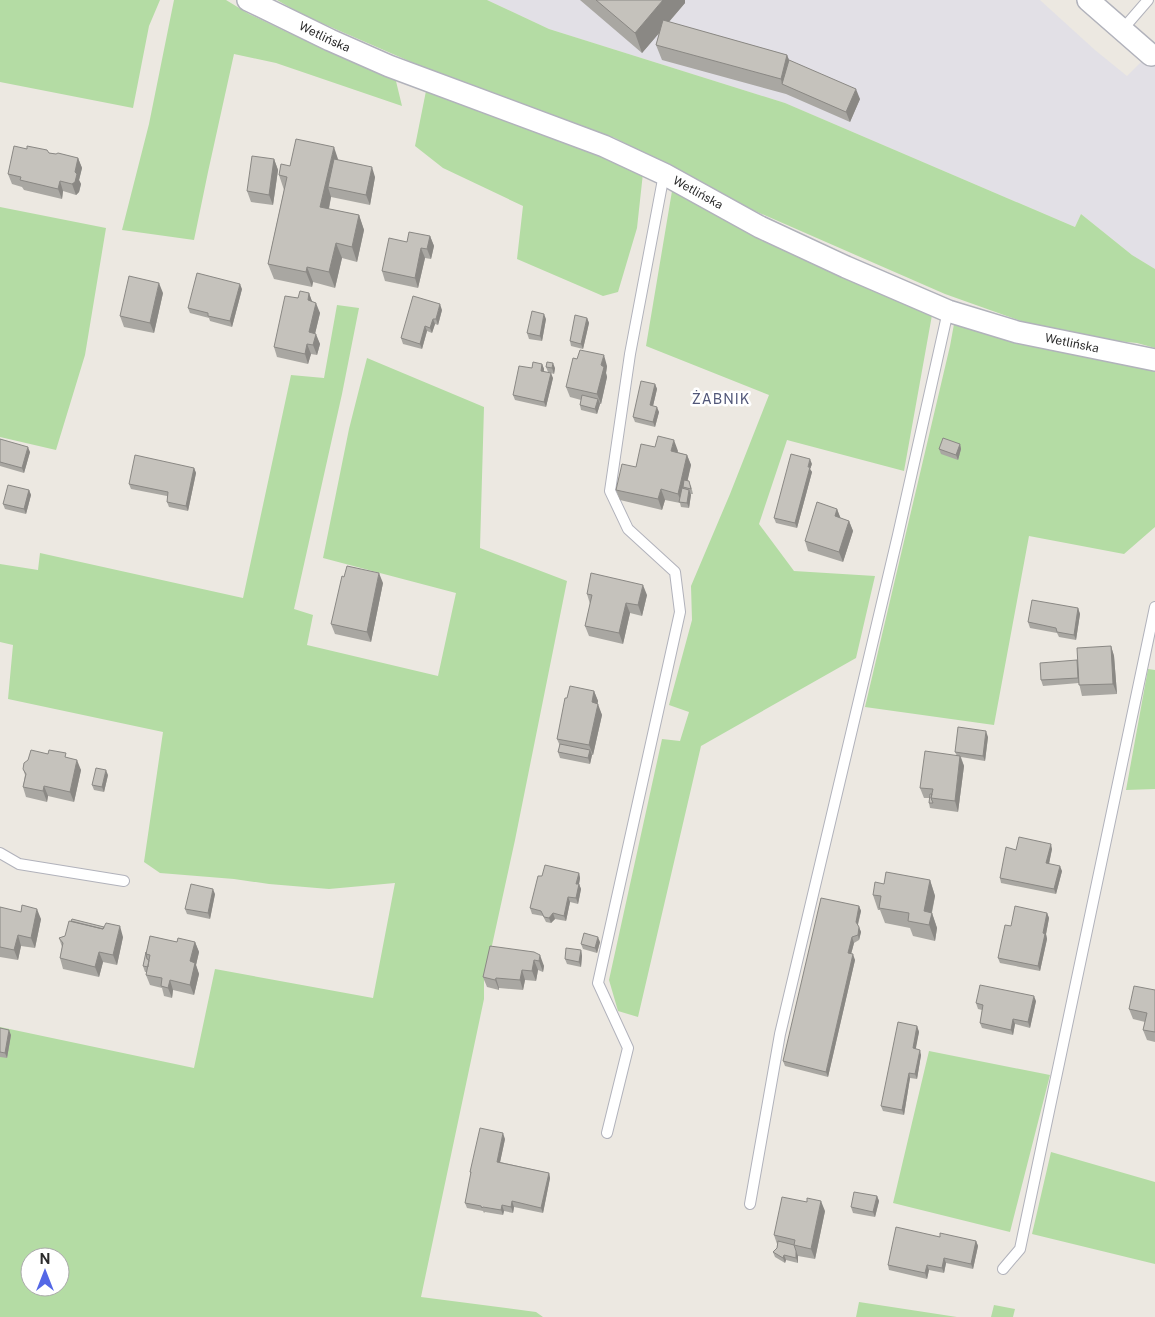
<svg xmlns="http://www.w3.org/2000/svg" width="1155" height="1317" viewBox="0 0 1155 1317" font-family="'Public Sans',sans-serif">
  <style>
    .industrial { fill: #e2e0e6 }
    .green { fill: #b4dca4; fill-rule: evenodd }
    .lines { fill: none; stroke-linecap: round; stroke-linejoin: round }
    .service-casing { stroke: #b1b2bb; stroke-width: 12 }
    .minor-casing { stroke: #b1b2bb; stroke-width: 24 }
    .service { stroke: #fff; stroke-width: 10 }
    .minor { stroke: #fff; stroke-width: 21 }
    .wall { fill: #a9a7a2 }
    .shaded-wall { fill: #8a8884 }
    .building { fill: #c5c2bc; stroke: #8a8884 }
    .labels { text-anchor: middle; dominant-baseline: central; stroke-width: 5; stroke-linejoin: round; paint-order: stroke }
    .street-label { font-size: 12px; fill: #2c2c2c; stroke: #fff }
    .neighbourhood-label { font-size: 14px; letter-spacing: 1px; fill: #515779; stroke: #fff }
  </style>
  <rect width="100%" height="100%" fill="#ece8e1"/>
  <path class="industrial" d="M487,0H1040L1095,50L1127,76L1155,48V269L1132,255L1081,214L1075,227L785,103L549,29Z"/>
  <path class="green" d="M0,0H160L149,26L133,108L0,82Z
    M174,0H226L249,14L287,32L395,77L402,106L276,63L234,54L208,172L194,240L122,230L149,124Z
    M277,0H487L549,29L785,103L1075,227L1081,214L1132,255L1155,269V348L1137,343L1077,337L1032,325L945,294L748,208L615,138L494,96L432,71L303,15Z
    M426,91L643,173L637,228L618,292L603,296L517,259L523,206L443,168L415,146Z
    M672,191L823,269L932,315L904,471L787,440L759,524L794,571L875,576L856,658L701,746L638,1017L618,1011L609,980L662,739L680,741L689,712L669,705L692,620L691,586L730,494L769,395L646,346Z
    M0,207L106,228L85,355L56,450L0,437Z
    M337,305L359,308L342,394L294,609L313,615L307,645L438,676L456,593L323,558L349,429L367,358L484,407L480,548L567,581L515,840L484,982V999L421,1297L536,1312L543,1317H0V1027L194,1068L215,969L373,998L395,883L329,889L269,884L234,879L160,873L144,862L163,732L8,699L13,645L0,642V564L38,570L40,553L243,598L291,375L324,378ZM30,1257H60V1287H30Z
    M954,324L968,326L1050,350L1155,367V527L1124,554L1029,536L994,725L865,707L950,346Z
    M1148,669L1155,670V789L1126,790Z
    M929,1051L1050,1075L1010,1232L893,1203Z
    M1051,1152L1155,1182V1264L1032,1234Z
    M859,1302L957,1317H856Z
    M994,1305L1015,1309L1013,1317H991Z"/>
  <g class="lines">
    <defs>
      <path id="service" d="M1122,30L1148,0
        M0,853L19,864L124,881
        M607,1133L628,1048L598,983L680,612L675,572L628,529L610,491L630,354L664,174
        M750,1204L780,1034L898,535L948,311
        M1003,1269L1020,1249L1155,607"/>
      <g id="minor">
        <path id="s1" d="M248,0L330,40L389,66L604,146L664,174L760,227L846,267L948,311L1017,332L1155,360"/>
        <path d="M1088,0L1151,55"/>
      </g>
    </defs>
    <use href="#service" class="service-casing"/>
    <use href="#minor" class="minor-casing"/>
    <use href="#service" class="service"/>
    <use href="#minor" class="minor"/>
  </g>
  <path class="wall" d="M580,0H685V3L669,22L787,55L789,60L860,99L850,122L786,94L662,60L656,45L659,33L642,53Z
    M27,149L78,158L82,168L79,180L81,184L79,192L76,195L63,191L62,199L24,190L22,187L12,184L8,174Z
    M274,159L278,170L273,205L251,202L247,191Z
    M338,160L375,177L370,205L331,197L329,209L359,215L364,230L357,262L342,258L335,288L313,282L312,287L274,279L268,264L284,190L279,175L290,166Z
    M430,236L434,246L431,259L425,258L418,288L385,281L382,271L407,242Z
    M242,289L232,327L210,321L209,318L190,313L188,308Z
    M163,293L154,333L124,327L120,316Z
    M309,293L312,302L320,313L315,334L320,344L317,355L311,354L308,364L277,357L274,347L298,298Z
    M442,310L438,325L435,324L432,333L427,331L422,349L403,344L401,338Z
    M587,318L589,323L583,349L571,346L570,341Z
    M546,319L542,341L529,339L527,333Z
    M542,364L544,369V371L553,378L546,407L515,400L513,395L532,368Z
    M607,366L606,373L607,377L601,404H600L597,414L581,410L580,405L581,400L570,397L566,387Z
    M546,367L555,368L554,374L548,372Z
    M655,384L657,389L653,406L659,412L655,427L635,422L633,417Z
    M0,439L30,452L24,473L0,466Z
    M960,444L961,449L958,460L941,454L939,449Z
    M678,451L677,452L687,455L691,465L687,481L691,486L693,494H691L689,508L681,507L680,503L665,500L662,510L620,500L616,490Z
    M812,464L810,469L812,472L797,528L776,523L774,518Z
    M194,468L196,473L188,511L169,507L167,502V496L131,489L129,484Z
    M29,490L31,495L26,514L5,509L3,504Z
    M837,509L840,518L849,521L853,531L843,562L808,551L805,541Z
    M344,577L383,583L371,642L335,634L331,624Z
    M587,594L647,595L642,616L630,613L623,644L589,636L585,626L590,604Z
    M1078,608L1080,614L1076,640L1059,637L1057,633L1030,628L1028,622Z
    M1111,646L1114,656L1117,694L1082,696L1079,683L1043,686L1041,680L1077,660Z
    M594,691L598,701L597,704L602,715L593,755H592L590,764L560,758L558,752L560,746L557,739L567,698Z
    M988,737L985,761L961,757L964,766L958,812L930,808L929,803V798H924L920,788L957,756L955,752Z
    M70,758L81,770L74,802L48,796L47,802L26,797L23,787L25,775L23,769Z
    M108,775L104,792L94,790L92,785Z
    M1052,849L1049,864L1062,871L1056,894L1001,883L1000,878L1016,850Z
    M579,873L580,878L579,884L581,889L578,904L570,902L566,921L555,919L551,923L546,922L543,916L532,914L530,908L542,876Z
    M930,880L935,896L932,913L937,928L935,941L913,936L910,928L885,923L880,910H878L873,895L884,884Z
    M215,894L210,919L187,914L185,909Z
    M859,906L861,911L858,925L861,932L859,940L854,943L851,954L855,960L828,1077L785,1066L783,1061Z
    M0,907L41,919L35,948L21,946L18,960L0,957Z
    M1047,913L1049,918L1046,934L1047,939L1040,971L1000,963L998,958L1011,926Z
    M65,936L123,937L117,965L103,962L99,977L63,969L60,958L62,947L59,938Z
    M150,936L177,942H195L199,952L196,965L199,974L194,995L173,990L172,998L164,996L162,988L150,985L146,975L147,972H145L143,966Z
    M600,942L597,953L583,949L581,944Z
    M581,950L582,956L581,967L567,964L565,959Z
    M534,952L544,966L543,972L538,970L536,981L525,980L523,990L499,988V990L487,987L483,977Z
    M1155,990V1042L1147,1040L1143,1030L1145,1022L1133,1019L1129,1009Z
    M1036,1001L1030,1028L1015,1024L1013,1035L982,1028L980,1023L982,1010L978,1009L976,1003Z
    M917,1026L919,1032L915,1049L921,1055L917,1079L910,1078L904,1115L883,1111L881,1106Z
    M0,1028L11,1035L7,1058L0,1057Z
    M505,1139L500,1162L549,1173L550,1178L543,1213L514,1207L513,1213L504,1211L503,1215L485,1212L484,1213L483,1211L467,1208L465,1203L471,1174L470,1172Z
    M877,1196L879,1201L875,1217L853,1213L851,1207Z
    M825,1211L815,1259L798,1256V1263L786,1260L785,1263L775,1257L773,1252L777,1248V1244L774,1235Z
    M940,1237L976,1241L978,1246L973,1269L946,1263L944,1273L929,1270L927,1279L889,1270L888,1265Z"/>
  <path class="shaded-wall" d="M663,0H685V3L642,53L635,33Z
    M787,55L793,70L782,84L781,79Z
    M856,89L860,99L850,122L846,112Z
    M334,147L339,162L328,187L331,197L326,222L320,207Z
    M78,158L82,168L79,180L81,184L79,192L76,195L72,184Z
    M274,159L278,170L273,205L269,195Z
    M372,167L375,177L370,205L366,195Z
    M60,181L63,191L62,199L58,189Z
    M359,215L364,230L357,262L352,247Z
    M430,236L434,246L431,259L427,249Z
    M336,243L342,258L335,288L329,272Z
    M421,248L425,258L418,288L415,278Z
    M307,267L313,282L312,287L306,272Z
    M159,283L163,293L154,333L150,323Z
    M240,284L242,289L232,327L230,321Z
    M309,293L313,304L308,300Z
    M316,303L320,313L313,342L309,332Z
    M440,304L442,310L438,325L436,319Z
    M544,314L546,319L542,341L540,336Z
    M587,318L589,323L583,349L581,344Z
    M433,319L435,324L432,333L430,328Z
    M425,326L427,331L422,349L420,344Z
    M316,334L320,344L317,355L313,345Z
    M307,344L311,354L308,364L305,354Z
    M604,355L607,366L606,373L607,377L601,404L597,394L601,365Z
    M553,363L555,368L554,374L552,368Z
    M542,364L544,369L543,376L541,371Z
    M551,373L553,378L546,407L544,402Z
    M655,384L657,389L652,410L650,405Z
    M598,399L600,404L597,414L595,409Z
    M657,407L659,412L655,427L653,422Z
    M674,440L678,451L675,461L671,451Z
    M960,444L961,449L958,460L956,455Z
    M28,447L30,452L24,473L22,468Z
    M687,455L691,465L686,488L683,487L685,492L681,502L678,494Z
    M810,459L812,464L810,469L812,472L797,528L795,523Z
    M194,468L196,473L188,511L186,506Z
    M661,489L665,500L662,510L658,499Z
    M29,490L31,495L26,514L24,509Z
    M689,490L691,495L689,508L687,503Z
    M837,509L841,519L835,516Z
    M849,521L853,531L843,562L839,552Z
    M379,573L383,583L371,642L367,632Z
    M643,585L647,595L642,616L638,605Z
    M626,603L630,613L623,644L619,633Z
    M1078,608L1080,614L1076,640L1074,635Z
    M1111,646L1114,656L1117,694L1113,684Z
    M594,691L598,701L596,713L592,702Z
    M598,704L602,715L593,755L589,745Z
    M986,731L988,737L985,761L983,756Z
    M590,750L592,755L590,764L588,758Z
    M960,756L964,766L958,812L955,801Z
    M77,760L81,770L74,802L70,792Z
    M106,770L108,775L104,792L102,787Z
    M44,786L48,796L47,802L43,791Z
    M1051,844L1052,849L1048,868L1046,863Z
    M1060,866L1062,871L1056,894L1054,889Z
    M579,873L580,878L579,884L581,889L578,904L576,898V884Z
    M930,880L935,896L930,920L932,913L937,928L935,941L924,911Z
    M213,889L215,894L210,919L208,913Z
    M568,897L570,902L566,921L564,916Z
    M859,906L861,911L857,927L856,922Z
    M37,909L41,919L35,948L31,938Z
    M553,913L555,919L551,923L549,918Z
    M1047,913L1049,918L1046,934L1047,939L1040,971L1038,966L1043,933Z
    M120,926L123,937L117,965L113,955Z
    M859,927L861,932L859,940L858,935Z
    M18,935L21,946L18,960L14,950Z
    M598,937L600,942L597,953L595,948Z
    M852,937L854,943L850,958L848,953Z
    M195,942L199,952L196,965L199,974L194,995L190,985V961Z
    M581,950L582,956L581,967L579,962Z
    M99,952L103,962L99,977L95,967Z
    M853,954L855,960L828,1077L826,1072Z
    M540,955L544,966L543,972L539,961Z
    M534,960L538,970L536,981L532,971Z
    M522,970L525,980L523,990L520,980Z
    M496,978L499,988V990L495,980Z
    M170,980L173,990L172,998L168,988Z
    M1034,996L1036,1001L1030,1028L1028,1022Z
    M1013,1019L1015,1024L1013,1035L1011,1030Z
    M917,1026L919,1032L915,1053L913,1048Z
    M9,1030L11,1035L7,1058L5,1053Z
    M920,1050L921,1055L917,1079L915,1074Z
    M909,1073L910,1078L904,1115L902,1110Z
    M503,1133L505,1139L499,1167L497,1162Z
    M549,1173L550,1178L543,1213L541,1208Z
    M877,1196L879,1201L875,1217L873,1212Z
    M512,1201L514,1207L513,1213L511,1207Z
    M821,1201L825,1211L815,1259L811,1249Z
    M502,1205L504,1211L503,1215L501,1210Z
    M976,1241L978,1246L973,1269L971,1264Z
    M796,1251L798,1256V1263L796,1258Z
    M784,1255L786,1260L785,1263L783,1258Z
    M944,1258L946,1263L944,1273L942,1268Z
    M927,1265L929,1270L927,1279L925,1273Z"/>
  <path class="building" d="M596,0H663L635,33Z
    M663,20L787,55L781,79L656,45Z
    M789,60L856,89L846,112L782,84Z
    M296,139L334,147L320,207L359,215L352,247L336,243L329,272L307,267L306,272L268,264L287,177L279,175L281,164L290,166Z
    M14,146L27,149V146L47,150L49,153L56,154L58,153L78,158L75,172L77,174L75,182L72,184L60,181L58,189L20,180L21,177L8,174Z
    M252,156L274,159L269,195L247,191Z
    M334,159L372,167L366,195L328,187Z
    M409,232L430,236L427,249L421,248L415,278L382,271L389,238L407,242Z
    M197,273L240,284L230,321L208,316V313L188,308Z
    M129,276L159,283L150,323L120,316Z
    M300,291L309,293L308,300L316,303L309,332L316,334L313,345L307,344L305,354L274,347L285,296L298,298Z
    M413,296L440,304L436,319H433L430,328L425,326L420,344L401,338Z
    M532,311L544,314L540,336L527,333Z
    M575,315L587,318L581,344L570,341Z
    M580,350L604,355L601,365L604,367L597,394L566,387L573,358L577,359Z
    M533,362L542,364L541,371L551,373L544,402L513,395L519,366L532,368Z
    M547,362L553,363L552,368L546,367Z
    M641,381L655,384L650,405L657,407L653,422L633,417Z
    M582,395L598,399L595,409L580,405Z
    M658,436L674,440L671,451L687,455L678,494L661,489L658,499L616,490L622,464L636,467L641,444L655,447Z
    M943,438L960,444L956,455L939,449Z
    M0,439L28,447L22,468L0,462Z
    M791,454L810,459L808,467H810L795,523L774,518Z
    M135,455L194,468L186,506L167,502L168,492L129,484Z
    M684,480L689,481L691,489L683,487Z
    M8,485L29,490L24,509L3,504Z
    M682,488L689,490L687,503L679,502Z
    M817,502L837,509L835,516L849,521L839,552L805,541Z
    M347,566L379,573L367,632L331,624L342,576L344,577Z
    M591,573L643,585L638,605L626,603L619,633L585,626L592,595L587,594Z
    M1032,600L1078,608L1074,635L1057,632L1056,628L1028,622Z
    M1111,646L1113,684L1079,685L1077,648Z
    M1077,660L1078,678L1041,680L1040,663Z
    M570,686L594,691L592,702L598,704L589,745L557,739L565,698H567Z
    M958,727L986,731L983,756L955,752Z
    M560,744L590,750L588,758L558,752Z
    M31,750L48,754L49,750L66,753L65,757L77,760L70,792L44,786L43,791L23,787L26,774L23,769L24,763L28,760Z
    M925,751L960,756L955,801L931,798L933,789L920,788Z
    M96,768L106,770L102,787L92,785Z
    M930,794H932L931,798L933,803H929Z
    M1019,837L1051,844L1046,863L1060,866L1054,889L1000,878L1006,847L1016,850Z
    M545,865L579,873L576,884H579L576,898L568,897L564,916L553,913L549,918L544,917L541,911L530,908L538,876H542Z
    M886,872L930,880L924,911L932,913L929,925L908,921L909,913L879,908L881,896L873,895L875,882L884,884Z
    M191,884L213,889L208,913L185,909Z
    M821,898L859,906L856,922L859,927L858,935L852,937L848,953L853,954L826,1072L783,1061Z
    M22,905L37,909L31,938L18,935L14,950L0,947V907L21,912Z
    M1015,906L1047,913L1043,933L1045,934L1038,966L998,958L1005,925L1011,926Z
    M72,919L104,927L103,929L71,921Z
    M69,921L103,929L106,923L120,926L113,955L99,952L95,967L60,958L63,943L59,938L65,936Z
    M584,933L598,937L595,948L581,944Z
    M150,936L177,942L178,938L195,942L190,961L195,963L190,985L170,980L168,988L161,986L162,978L146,975L150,955L146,954Z
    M490,946L534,952L540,955L539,961L534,960L532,971L522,970L520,980L496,978L495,980L483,977Z
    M566,948L581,950L579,962L565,959Z
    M146,952V954L147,959L149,960L148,967L143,966Z
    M980,985L1034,996L1028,1022L1013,1019L1011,1030L980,1023L983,1005L976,1003Z
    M1134,986L1155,990V1032L1143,1030L1147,1013L1129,1009Z
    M898,1022L917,1026L913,1048L920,1050L915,1074L909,1073L902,1110L881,1106Z
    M0,1028L9,1030L5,1053L0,1052Z
    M480,1128L503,1133L497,1162L549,1173L541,1208L512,1201L511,1207L502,1205L501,1210L483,1207L482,1208L481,1206L465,1203L471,1172H470Z
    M854,1192L877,1196L873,1212L851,1207Z
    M782,1197L807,1202V1198L821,1201L811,1249L794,1245L795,1240L774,1235Z
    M896,1227L940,1237V1233L976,1241L971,1264L944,1258L942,1268L927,1265L925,1273L888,1265Z
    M778,1241L794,1245L796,1251V1258L784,1255L783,1258L773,1252L777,1248Z"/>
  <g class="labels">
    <g class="street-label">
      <text stroke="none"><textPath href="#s1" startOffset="85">Wetlińska</textPath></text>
      <text stroke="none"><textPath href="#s1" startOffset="490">Wetlińska</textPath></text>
      <text stroke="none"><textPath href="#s1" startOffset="895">Wetlińska</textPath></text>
    </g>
    <g class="neighbourhood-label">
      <text x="721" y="399">ŻABNIK</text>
    </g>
  </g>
  <g transform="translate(45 1272)"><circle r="24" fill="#ffffff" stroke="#ababab"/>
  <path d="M0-4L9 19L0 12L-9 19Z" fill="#5468e6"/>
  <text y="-8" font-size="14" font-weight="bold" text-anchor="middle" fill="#2c2c2c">N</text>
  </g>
</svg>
